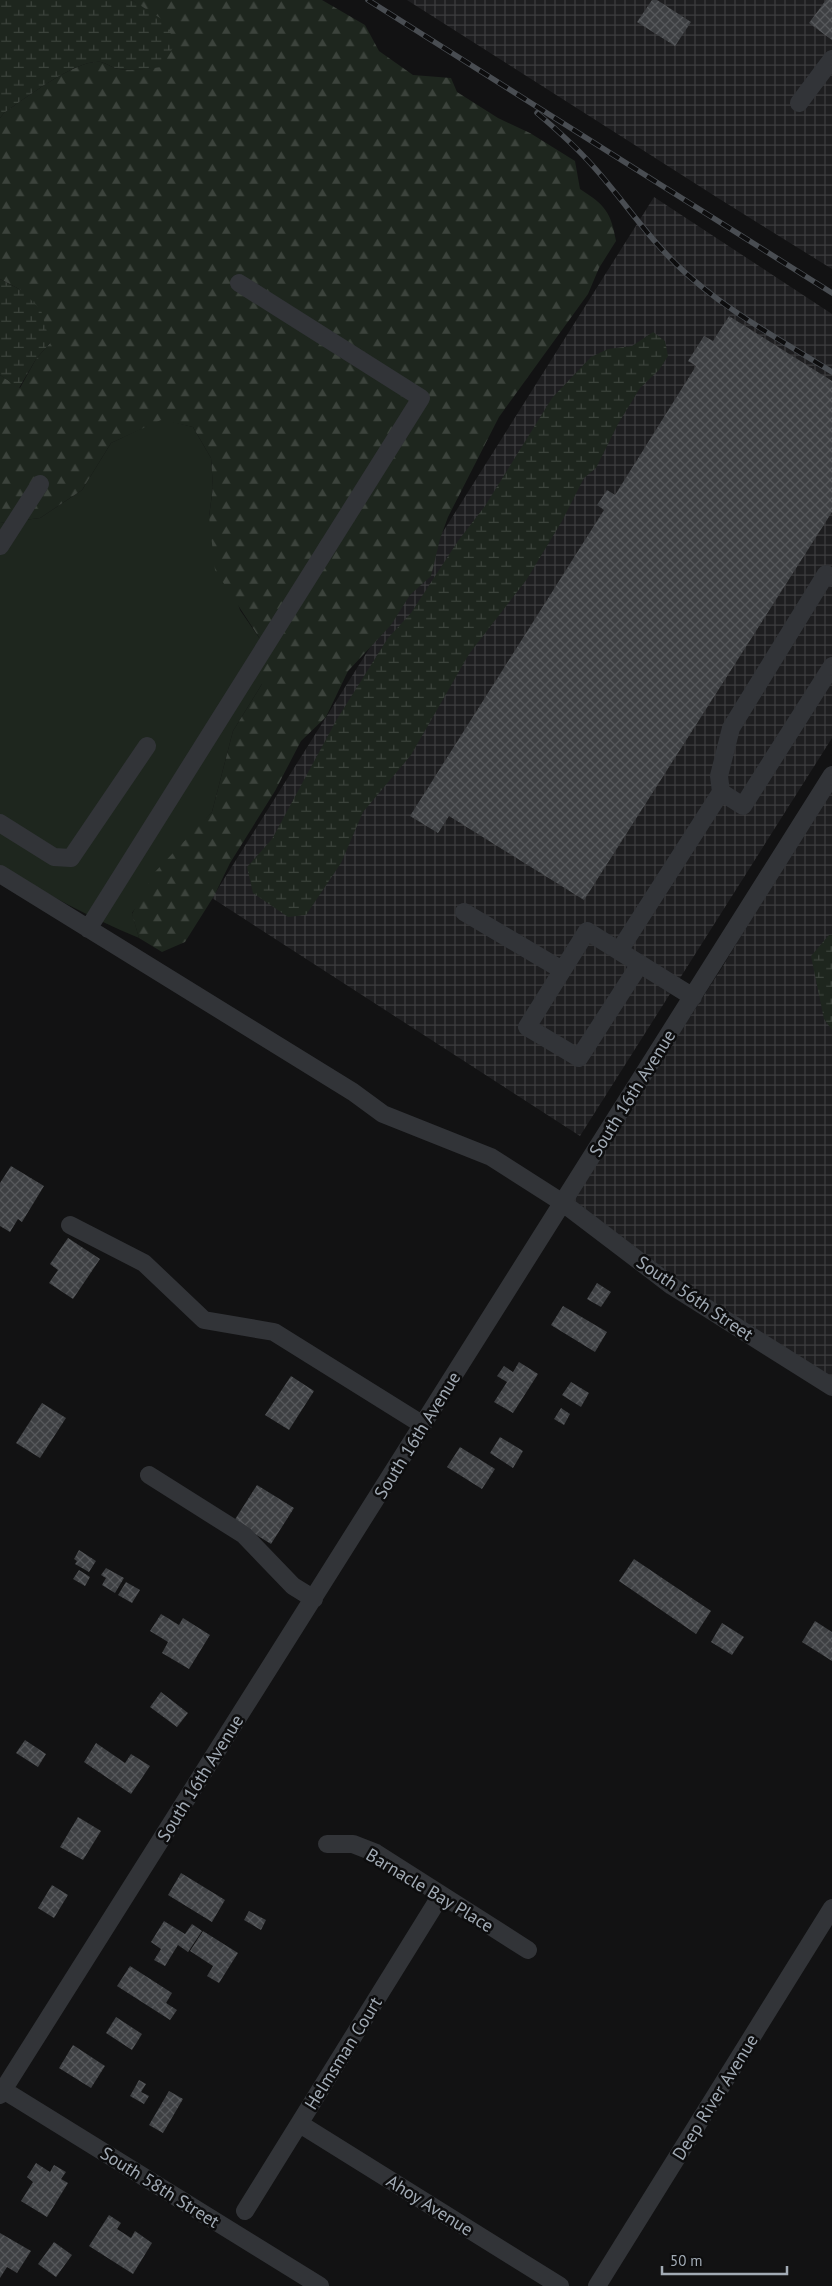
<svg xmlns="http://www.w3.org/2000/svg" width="832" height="2286" viewBox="0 0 832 2286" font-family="'PT Sans',sans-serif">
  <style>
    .industrial { fill: url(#industrial-grid) }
    .green { fill: #1e261e }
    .forest { fill: url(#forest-firs) }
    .wetland { fill: url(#wetland-marsh) }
    .building { fill: url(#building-cross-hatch) }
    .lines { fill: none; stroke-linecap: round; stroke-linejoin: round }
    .minor { stroke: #323438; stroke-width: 18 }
    .rail-casing { stroke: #494d52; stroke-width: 5.5 }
    .rail { stroke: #0d0d0e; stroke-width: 4; stroke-dasharray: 11; stroke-linecap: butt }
    .labels { text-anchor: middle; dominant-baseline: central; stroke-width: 5; stroke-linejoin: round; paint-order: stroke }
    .street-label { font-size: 18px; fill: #a2abb5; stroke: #0d0d0e }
  </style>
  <defs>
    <pattern id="industrial-grid" width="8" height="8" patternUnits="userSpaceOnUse" patternTransform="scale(1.25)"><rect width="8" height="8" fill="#1e1e20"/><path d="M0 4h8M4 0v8" fill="none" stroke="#3c3c3e"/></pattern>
    <pattern id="forest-firs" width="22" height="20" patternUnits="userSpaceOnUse" patternTransform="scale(1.25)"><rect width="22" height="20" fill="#1e261e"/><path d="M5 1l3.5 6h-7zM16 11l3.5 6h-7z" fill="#3c433c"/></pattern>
    <pattern id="wetland-marsh" width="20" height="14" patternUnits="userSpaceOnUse" patternTransform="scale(1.25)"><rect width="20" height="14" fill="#1e261e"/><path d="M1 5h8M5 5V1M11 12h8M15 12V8" fill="none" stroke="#3c433c"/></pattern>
    <pattern id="building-cross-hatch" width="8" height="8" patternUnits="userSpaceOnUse" patternTransform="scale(1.25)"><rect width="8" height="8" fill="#3e4043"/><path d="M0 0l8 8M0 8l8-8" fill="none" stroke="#57595c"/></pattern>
  </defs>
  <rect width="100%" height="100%" fill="#121213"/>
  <path class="industrial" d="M407,0H832V269L718,198Z
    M654,197L832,314V738L580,1136L212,898Z
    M832,784V1377L681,1282L572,1199L723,966Z"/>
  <path class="green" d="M161,419L193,427L211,458L213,487L209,517L240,610L262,642V684L233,731L212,812L187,841L132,913L139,938C90,918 45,893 0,866V523L40,518L82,490L111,443Z"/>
  <path class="forest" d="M132,0H322L365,25L379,51L413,75L451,78L457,92L498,118L530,133L575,161L580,189C605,205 611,212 616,241L599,268L588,294L499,417L448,517L440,539L431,576L410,595L391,625L348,671L326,717L301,741L275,791L230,863L214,896L185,942L162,952L139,938L132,914L154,873L212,812L233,731L262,684V642L215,570L209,517L213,487L211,458L193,427L161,420L111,443L82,490L40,518L0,523V375L20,388L36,359L50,343L21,290L0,279V118L4,113C26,98 76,59 101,62C106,63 111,67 115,68C130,72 147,69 161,66L140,6Z"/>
  <path class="wetland" d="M0,0H132L163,20L176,43L161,67C147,69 130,72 115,68C111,67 106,63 101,62C76,59 26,98 4,113L0,118Z
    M0,279L21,290L41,310L50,343L36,359L19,388L0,375Z
    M653,332L665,341L668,356L659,370L640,388L618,424L596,468L584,478L562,521L527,579L469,654L411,755L363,812L341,863L306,915L288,917L253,893L247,867L272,839L337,719L388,638L411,613L458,541L485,506L552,398L591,357L608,349L632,346Z
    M829,935H832V1030L824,1019L811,956Z"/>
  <path class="building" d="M652,0H657L691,22L675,46L637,22Z
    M826,0H832V40L809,23Z
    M729,316L832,381V512L584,900L449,816L438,833L410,816L604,510L597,505L607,490L615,495L696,366L688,361L704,336L713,341Z
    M11,1166L44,1186L22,1222L18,1219L10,1232L0,1226V1183Z
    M68,1238L100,1259L73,1299L49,1283L58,1270L50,1264Z
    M597,1283L611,1292L601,1307L587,1299Z
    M563,1306L607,1332L595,1352L551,1325Z
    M519,1362L538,1374L513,1413L494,1402L507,1382L497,1376L504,1366L513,1372Z
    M291,1376L314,1391L289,1430L265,1415Z
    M571,1382L589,1393L581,1407L562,1395Z
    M42,1403L66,1418L40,1458L16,1443Z
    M561,1408L570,1414L564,1425L554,1419Z
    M500,1437L523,1451L513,1468L490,1453Z
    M460,1447L495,1469L482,1489L447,1467Z
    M257,1485L294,1508L271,1544L234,1521Z
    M79,1550L96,1561L89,1572L75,1564L77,1561L74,1559Z
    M634,1559L711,1611L696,1634L619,1581Z
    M106,1568L124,1578L115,1593L102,1585L106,1578L101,1575Z
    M79,1570L90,1577L85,1586L73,1579Z
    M126,1582L140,1590L132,1603L118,1595Z
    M161,1614L179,1625L183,1618L210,1635L189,1669L162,1653L168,1642L150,1631Z
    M815,1621L832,1632V1661L802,1642Z
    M722,1623L744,1637L732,1655L711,1642Z
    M161,1692L188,1713L177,1727L150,1707Z
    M25,1740L46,1754L38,1767L16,1753Z
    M96,1743L125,1763L131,1754L150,1766L131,1794L84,1762Z
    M78,1817L101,1831L83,1860L60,1847Z
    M181,1873L225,1900L212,1922L168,1895Z
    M52,1885L68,1895L54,1918L38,1908Z
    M249,1911L266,1920L261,1930L244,1920Z
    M164,1921L185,1934L192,1924L202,1931L188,1952L178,1945L165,1966L154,1960L161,1949L151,1942Z
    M203,1931L238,1953L219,1983L207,1976L213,1966L190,1951Z
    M130,1966L172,1993L166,2003L177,2010L170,2020L117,1986Z
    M116,2017L142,2034L132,2050L106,2033Z
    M73,2045L105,2066L91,2088L59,2068Z
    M139,2080L146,2084L141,2092L149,2096L144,2104L130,2096Z
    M169,2091L183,2099L163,2133L149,2125Z
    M36,2163L50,2172L54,2165L66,2172L61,2179L68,2183L47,2217L21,2201L33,2182L27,2177Z
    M109,2215L121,2223L117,2229L131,2238L135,2231L152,2243L133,2274L89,2246Z
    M0,2233L31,2251L17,2273L7,2267L0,2278Z
    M54,2242L72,2255L56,2277L38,2264Z"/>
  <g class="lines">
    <path class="minor" d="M799,103L832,59
      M0,546L40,484
      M721,792L743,806L832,666
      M0,823L54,857L71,858L147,746
      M0,874L353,1092L383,1114L491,1157L563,1203L672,1286L832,1387
      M464,912L562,970
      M88,929L421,398L239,283
      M619,951L587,931L527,1027L579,1058L640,964
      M693,997L619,951L721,792L719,776L731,728L826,574L832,578
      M70,1225L144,1263L204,1320L274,1332L423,1425
      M149,1475L244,1535L293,1586L314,1599
      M327,1844H353L376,1853L528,1950
      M0,2088L320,2286
      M0,2095L832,775
      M300,2124L560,2286
      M245,2211L441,1895
      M597,2286L832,1908"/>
    <defs>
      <path id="rail" d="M368,0L832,293
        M537,113C556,129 575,146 592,165C621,197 645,234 676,264C721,308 779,339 832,372"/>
    </defs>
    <use href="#rail" class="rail-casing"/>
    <use href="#rail" class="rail"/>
  </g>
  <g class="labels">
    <g class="street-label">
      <text transform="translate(632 1093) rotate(-58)">South 16th Avenue</text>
      <text transform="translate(695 1298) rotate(34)">South 56th Street</text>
      <text transform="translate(417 1435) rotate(-58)">South 16th Avenue</text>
      <text transform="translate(200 1778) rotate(-58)">South 16th Avenue</text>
      <text transform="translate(430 1890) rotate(31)">Barnacle Bay Place</text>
      <text transform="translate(343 2053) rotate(-58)">Helmsman Court</text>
      <text transform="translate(715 2097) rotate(-58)">Deep River Avenue</text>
      <text transform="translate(160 2187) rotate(32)">South 58th Street</text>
      <text transform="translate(430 2205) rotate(32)">Ahoy Avenue</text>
    </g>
  </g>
  <path d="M662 2266v8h125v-8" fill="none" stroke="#a2abb5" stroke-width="2.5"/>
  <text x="670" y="2266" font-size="15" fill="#a2abb5" stroke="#0d0d0e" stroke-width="4" paint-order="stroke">50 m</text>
</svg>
